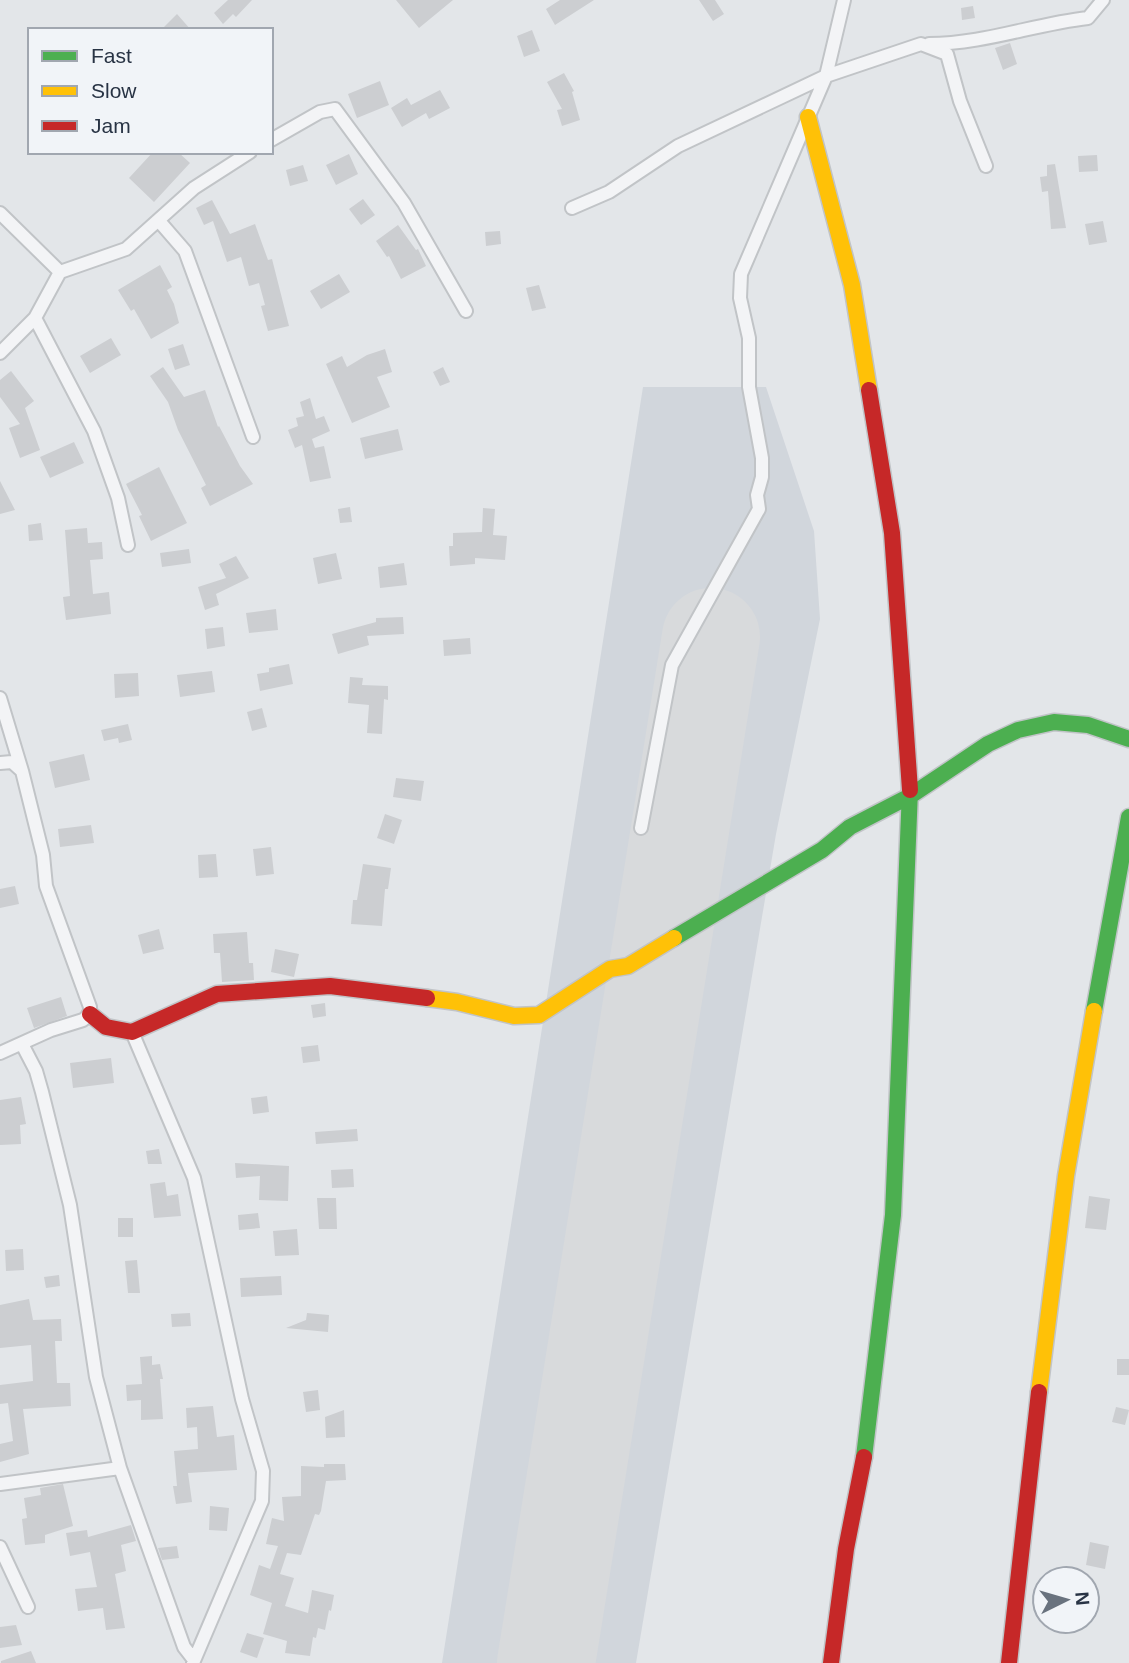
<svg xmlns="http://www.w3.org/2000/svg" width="1129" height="1663" viewBox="0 0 1129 1663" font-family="Arial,sans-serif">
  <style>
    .built { fill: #d1d6dc }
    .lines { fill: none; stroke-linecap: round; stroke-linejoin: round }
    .runway { stroke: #d8dadc; stroke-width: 98 }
    .building { fill: #ccced1 }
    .street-casing { stroke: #c1c4c7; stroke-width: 16 }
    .fast-casing { stroke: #c1c4c7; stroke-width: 19 }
    .slow-casing { stroke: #c1c4c7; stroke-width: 19 }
    .jam-casing { stroke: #c1c4c7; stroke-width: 19 }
    .street { stroke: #f3f4f6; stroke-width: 12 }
    .fast { stroke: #4caf50; stroke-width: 16 }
    .slow { stroke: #ffc107; stroke-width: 16 }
    .jam { stroke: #c62828; stroke-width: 16 }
  </style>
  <rect width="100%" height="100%" fill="#e3e6e9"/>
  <path class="built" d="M643,387H766L814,531L820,619L776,834L636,1663H442Z"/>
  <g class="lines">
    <path class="runway" d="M546,1663L711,637"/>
  </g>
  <path class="building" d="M228,0H252L236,17L233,14L223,24L214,13Z
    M396,0H453L419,28Z
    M560,0H594L555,25L546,9Z
    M699,0H715L724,14L713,21Z
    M973,6L975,18L962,20L961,8Z
    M177,14L191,30H161Z
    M532,30L540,51L524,57L517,36Z
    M1010,43L1017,64L1003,70L995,48Z
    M564,73L574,91L572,92L580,120L562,126L557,110L562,109L547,82Z
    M380,81L389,105L357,118L348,94Z
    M440,90L450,108L429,119L426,113L402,127L391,108L407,98L411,105Z
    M153,152H178L190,163L154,202L129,178Z
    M349,154L358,174L336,185L326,165Z
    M1097,155L1098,171L1079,172L1078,156Z
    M1055,164L1066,228L1051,229L1048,191L1042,192L1040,177L1047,176V165Z
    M303,165L308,181L290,186L286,170Z
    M363,199L375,215L361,225L349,209Z
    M212,200L230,234L255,224L268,260L272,259L289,326L268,331L261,306L265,305L259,283L249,286L241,257L227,262L213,221L204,225L196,208Z
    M1103,221L1107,242L1089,245L1085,224Z
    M398,225L416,250L418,249L426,266L401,279L389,256L387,257L376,241Z
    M500,231L501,244L486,246L485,232Z
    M160,265L172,287L167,290L174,304L179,323L151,339L134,309L131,311L118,290Z
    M339,274L350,292L321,309L310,291Z
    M539,285L546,308L532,311L526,288Z
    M111,338L121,355L90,373L80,356Z
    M183,344L190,365L175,370L168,349Z
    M385,349L392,372L377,377L390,407L352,423L326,364L342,356L347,367L367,355Z
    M163,367L184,397L205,390L218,427L219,426L240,466L253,484L210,506L201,488L206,485L178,430L168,402L150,376Z
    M443,367L450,382L440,386L433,372Z
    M11,371L34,401L25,408L40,450L20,458L9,428L20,424L0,397V380Z
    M310,398L316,419L324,416L330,431L312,439L315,448L324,446L331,478L310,482L302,445L295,448L288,430L298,426L296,418L304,416L300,402Z
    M398,429L403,450L365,459L360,438Z
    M74,442L84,463L50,478L40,457Z
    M159,467L187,523L151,541L139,516L142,515L126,484Z
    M0,481L15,510L0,514Z
    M350,507L352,522L340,523L338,509Z
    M483,508L495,509L493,535L507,536L505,560L475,558V564L450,566L449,546H453V533L482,532Z
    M41,523L43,540L29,541L28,525Z
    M87,528L88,543L102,542L103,559L90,560L93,594L109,592L111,614L66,620L63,597L70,596L65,530Z
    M189,549L191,563L162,567L160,553Z
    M336,553L342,579L318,584L313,558Z
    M236,556L249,578L216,594L219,605L205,610L198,587L226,578L219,564Z
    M404,563L407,585L380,588L378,567Z
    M276,609L278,630L249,633L246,613Z
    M403,617L404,634L367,636L369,645L338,654L332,634L376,622V618Z
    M223,627L225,646L207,649L205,629Z
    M470,638L471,654L444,656L443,640Z
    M289,664L293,684L260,691L257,674L269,672V668Z
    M212,671L215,692L180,697L177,675Z
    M138,673L139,696L115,698L114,674Z
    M350,677L363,678L362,685L388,686V700L384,699L382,734L367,733L369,705L348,703Z
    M262,708L267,727L252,731L247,712Z
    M128,724L132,740L119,743L118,738L104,741L101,730Z
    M84,754L90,780L55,788L49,762Z
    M396,778L424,781L421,801L393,797Z
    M385,814L402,820L394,844L377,838Z
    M91,825L94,843L60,847L58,829Z
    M271,847L274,874L256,876L253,849Z
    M216,854L218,877L199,878L198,855Z
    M363,864L391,868L388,889H385L382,926L351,924L353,900H357Z
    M15,886L19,904L0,908V889Z
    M159,929L164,949L143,954L138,935Z
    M247,932L249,963H253L254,980L222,982L220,953H214L213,934Z
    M275,949L299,954L294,977L271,972Z
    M61,997L67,1016L34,1028L27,1008Z
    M325,1003L326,1016L313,1018L311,1005Z
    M318,1045L320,1061L303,1063L301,1047Z
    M111,1058L114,1083L73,1088L70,1063Z
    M267,1096L269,1112L253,1114L251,1098Z
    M21,1097L26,1124L20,1125L21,1144L0,1145V1100Z
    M357,1129L358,1141L316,1144L315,1132Z
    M159,1149L162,1164H148L146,1151Z
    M235,1163L289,1166L288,1201L259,1200L260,1176L236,1178Z
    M353,1169L354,1187L332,1188L331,1170Z
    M165,1182L167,1196L178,1194L181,1216L154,1218L150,1184Z
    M1089,1196L1110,1199L1106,1230L1085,1228Z
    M317,1198H336L337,1229H319Z
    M258,1213L260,1228L239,1230L238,1215Z
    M118,1218H133V1237H118Z
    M297,1229L299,1255L275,1256L273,1231Z
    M23,1249L24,1270L6,1271L5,1250Z
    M137,1260L140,1293H128L125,1261Z
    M59,1275L60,1286L46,1288L44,1277Z
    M281,1276L282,1295L241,1297L240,1278Z
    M29,1299L33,1320L61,1319L62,1341H55L57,1383H70L71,1406L23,1409L29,1454L0,1462V1444L13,1441L8,1403L0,1404V1385L33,1381L31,1345L0,1348V1305Z
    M190,1313L191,1326L172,1327L171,1314Z
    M307,1313L329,1315L328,1332L286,1328L306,1320Z
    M152,1356V1365L160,1364L163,1379H160L163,1419L141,1420V1400L127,1401L126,1385L142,1384L140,1357Z
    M1117,1359H1129V1375H1117Z
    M318,1390L320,1410L306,1412L303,1392Z
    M213,1406L217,1437L234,1435L237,1470L188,1473L192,1502L176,1504L173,1486H177L174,1451L198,1449L197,1427L187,1428L186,1408Z
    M1116,1407L1129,1410L1125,1425L1112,1422Z
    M344,1410L345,1437L326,1438L325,1417Z
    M324,1464H345L346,1480L326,1481L321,1511L319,1515L315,1514L301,1555L287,1553L280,1574L294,1578L285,1606L308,1613L312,1590L334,1595L331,1611L329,1610L325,1630L318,1628L316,1638L313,1637L310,1656L285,1653L287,1641L263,1634L272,1603L250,1595L259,1565L270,1569L278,1546L266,1544L272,1518L284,1521L282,1497L301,1496V1466L324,1467Z
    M63,1484L73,1526L45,1535V1543L25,1545L22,1519L27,1518L24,1498L41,1495L40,1488Z
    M210,1506L229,1508L227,1531L209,1530Z
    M131,1525L136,1541L121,1545L126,1571L115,1574L125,1628L106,1630L103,1608L78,1611L75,1589L97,1587L96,1583L90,1552L70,1556L66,1533L87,1530L88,1537Z
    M1090,1542L1109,1546L1105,1569L1086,1565Z
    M177,1546L179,1558L162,1560L158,1548Z
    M16,1625L22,1645L0,1648V1627Z
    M247,1633L264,1638L257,1658L240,1652Z
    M31,1651L36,1663H1V1661Z"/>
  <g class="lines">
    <defs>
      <path id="street" d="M929,44C984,44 1034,24 1088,18L1103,0
        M271,140L320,112L335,109L404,203L466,311
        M572,208L609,192L678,146L826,76L921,44L947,54L960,101L986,166
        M0,213L60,272
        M159,221L185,251L253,437
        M35,318L94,431L118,498L128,545
        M0,353L35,318L60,272L126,249L194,188L250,152
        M0,698L22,771
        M0,763L12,762L22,771L43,855L46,886L90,1007V1014L83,1020L51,1030L0,1053
        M641,828L672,665L759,509L757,495L762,477V458L749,387V338L740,298L741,274L826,76L844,0
        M132,1032L194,1178L242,1399L263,1471L262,1501L193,1663
        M120,1468L184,1647L194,1660
        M0,1484L120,1468L96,1377L70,1205L42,1092L36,1071L22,1044
        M0,1547L28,1607"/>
      <path id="fast" d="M674,938L822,850L850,827L910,796L988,744L1018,730L1054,722L1088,725L1129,739
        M1094,1011L1129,817
        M864,1457L893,1215L910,790"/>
      <path id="slow" d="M808,117L852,285L869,390
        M427,998L457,1002L514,1016L539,1015L610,969L628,966L674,938
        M1039,1392L1066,1176L1094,1011"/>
      <path id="jam" d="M869,390L892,533L910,790
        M90,1014L106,1027L132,1032L217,994L330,986L427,998
        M831,1663L846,1549L864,1457
        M1009,1663L1039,1392"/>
    </defs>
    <use href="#street" class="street-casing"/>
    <use href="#fast" class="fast-casing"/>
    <use href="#slow" class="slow-casing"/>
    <use href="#jam" class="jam-casing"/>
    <use href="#street" class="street"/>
    <use href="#fast" class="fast"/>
    <use href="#slow" class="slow"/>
    <use href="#jam" class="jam"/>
  </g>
  <rect x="28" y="28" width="245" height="126" fill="#f1f4f8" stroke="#a1a7b0" stroke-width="2"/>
  <rect x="42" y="51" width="35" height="10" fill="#4caf50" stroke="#a1a7b0" stroke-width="2"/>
  <text x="91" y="63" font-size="21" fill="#283344">Fast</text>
  <rect x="42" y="86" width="35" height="10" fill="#ffc107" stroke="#a1a7b0" stroke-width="2"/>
  <text x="91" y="98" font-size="21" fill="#283344">Slow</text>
  <rect x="42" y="121" width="35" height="10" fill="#c62828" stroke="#a1a7b0" stroke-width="2"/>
  <text x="91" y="133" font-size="21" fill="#283344">Jam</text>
  <g transform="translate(1066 1600) rotate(85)"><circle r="33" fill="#f1f4f8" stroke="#a1a7b0" stroke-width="2"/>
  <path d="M0-5L12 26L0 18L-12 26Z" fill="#69727e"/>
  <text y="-10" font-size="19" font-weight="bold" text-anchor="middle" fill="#283344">N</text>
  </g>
</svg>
